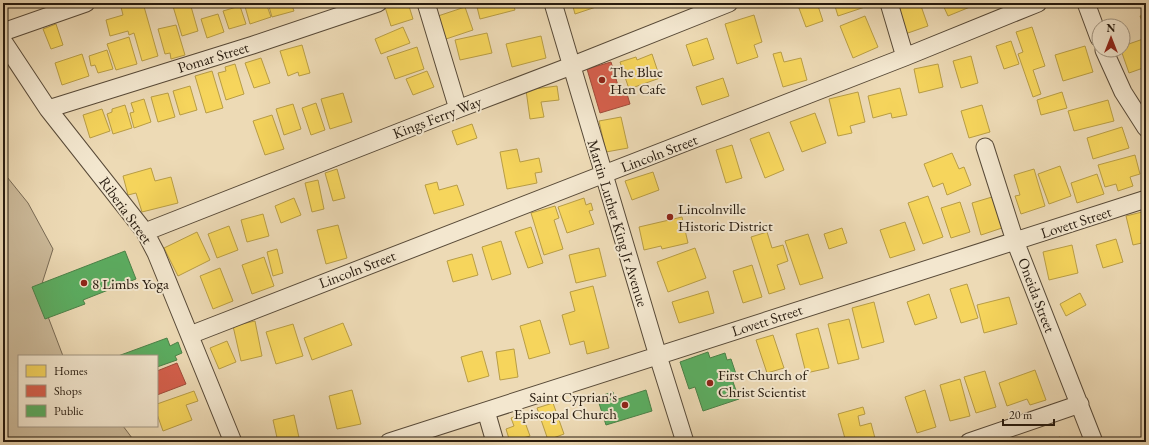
<svg xmlns="http://www.w3.org/2000/svg" width="1149" height="445" viewBox="0 0 1149 445" font-family="'EB Garamond',serif">
  <style>
    .green { fill: #cbb999; stroke: #786a54 }
    .homes { fill: #f6d55c; stroke: #b89d45 }
    .shops { fill: #d6604d; stroke: #a14b3a }
    .public { fill: #5aae61; stroke: #4a8248 }
    .lines { fill: none; stroke-linecap: round; stroke-linejoin: round }
    .minor-casing { stroke: #584a38; stroke-width: 19 }
    .minor { stroke: #f3e7cf; stroke-width: 17 }
    .poi-dot { fill: #8f2418; stroke: #f3e7cf; stroke-width: 1.5 }
    .labels { text-anchor: middle; dominant-baseline: central; stroke-width: 4; stroke-linejoin: round; paint-order: stroke }
    .street-label { font-size: 15px; fill: #261a0e; stroke: #f3e7cf }
    .poi-label { font-size: 15px; fill: #261a0e; stroke: #f3e7cf; text-anchor: start }
  </style>
  <rect width="100%" height="100%" fill="#eddab5"/>
  <filter id="stains"><feTurbulence type="fractalNoise" baseFrequency=".005" numOctaves="4"/><feColorMatrix values="0 0 0 0 .2 0 0 0 0 .09 0 0 0 0 .02 0 0 0 .5 -.17"/></filter>
  <radialGradient id="worn" r=".72"><stop offset=".6" stop-color="#630" stop-opacity="0"/><stop offset="1" stop-color="#630" stop-opacity=".3"/></radialGradient>
  <path class="green" d="M3,172L28,203L53,249L39,293L63,356H19V426H123L135,442H3Z"/>
  <path class="homes" d="M120,3H143L158,56L142,61L134,33L129,35L128,31L110,36L106,20L123,15Z
    M172,3H190L198,31L182,36Z
    M244,3H266L271,17L250,24Z
    M268,3H291L294,11L272,17Z
    M398,3H408L413,19L391,26L385,7Z
    M476,3H513L515,10L480,19Z
    M572,3H608L575,14Z
    M797,3H817L823,21L806,27Z
    M834,3H867L868,6L838,16Z
    M899,3H920L928,26L905,34L895,4Z
    M942,3H968L970,7L948,16Z
    M240,6L246,24L229,29L223,11Z
    M465,7L473,30L446,39L438,16Z
    M218,14L224,32L207,38L201,19Z
    M1146,14V31L1140,16Z
    M754,15L762,42L754,45L758,57L737,64L725,24Z
    M865,16L878,47L853,58L840,26Z
    M56,24L63,45L51,49L43,29Z
    M176,25L185,55L171,59L170,53L165,54L158,29Z
    M403,27L410,43L381,54L375,39Z
    M1032,27L1045,66L1033,70L1041,94L1033,97L1018,54L1023,52L1016,32Z
    M487,33L492,53L460,60L455,40Z
    M541,36L546,58L512,67L506,44Z
    M129,37L137,64L116,70L107,44Z
    M707,38L714,59L693,66L686,45Z
    M1146,38V47L1143,48L1146,55V67L1129,73L1121,50H1123V46Z
    M1011,41L1019,64L1004,69L996,46Z
    M302,45L310,73L299,76L298,72L288,76L280,51Z
    M1085,46L1093,72L1063,81L1055,55Z
    M417,47L424,69L395,79L387,57Z
    M107,50L113,69L98,73L95,65L91,66L89,56Z
    M781,52L784,62L801,58L807,80L783,87L773,54Z
    M82,54L89,76L62,85L55,63Z
    M652,54L660,78L629,89L620,62L636,57L637,60Z
    M971,56L978,83L961,88L953,61Z
    M261,58L270,83L254,88L245,63Z
    M235,64L244,94L226,100L218,73L226,71L225,67Z
    M938,64L943,87L919,93L914,69Z
    M212,71L223,108L206,113L195,76Z
    M427,71L434,87L413,95L406,79Z
    M723,78L729,96L702,105L696,87Z
    M190,86L197,110L180,115L173,91Z
    M557,86L559,100L541,102L544,117L530,119L526,90Z
    M900,88L907,115L892,118L891,113L873,118L868,96Z
    M858,92L865,122L850,126L852,133L838,136L829,99Z
    M1062,92L1067,108L1041,115L1037,100Z
    M168,93L175,117L158,122L151,97Z
    M343,93L352,122L330,129L321,99Z
    M144,99L151,122L134,128L130,113L134,112L131,103Z
    M1108,100L1114,121L1074,131L1068,111Z
    M316,103L325,130L311,135L302,108Z
    M293,104L301,129L284,135L276,109Z
    M125,105L132,128L113,134L107,114L112,112V109Z
    M982,105L990,132L969,138L961,111Z
    M102,109L110,131L90,138L83,115Z
    M815,113L826,143L802,152L790,122Z
    M272,115L284,149L265,155L253,121Z
    M621,117L628,148L606,152L599,121Z
    M472,124L477,138L457,145L452,131Z
    M1122,127L1129,148L1093,159L1087,138Z
    M769,132L784,170L765,178L750,139Z
    M732,145L742,178L726,183L716,150Z
    M517,149L520,162L539,158L542,172L535,173L537,183L507,189L500,152Z
    M952,153L959,169L964,167L971,185L947,195L943,183L933,187L924,164Z
    M1135,155L1140,174L1130,177L1133,186L1118,191L1116,184L1105,187L1098,165Z
    M1060,166L1071,196L1049,204L1038,174Z
    M151,168L155,181L171,177L178,203L142,212L136,193L128,195L123,176Z
    M337,169L345,198L333,201L325,173Z
    M1034,169L1045,206L1021,214L1015,196L1020,195L1014,175Z
    M653,172L659,190L632,200L625,181Z
    M1097,174L1104,194L1077,203L1071,183Z
    M318,180L324,209L312,212L305,183Z
    M437,182L439,190L457,185L464,205L434,214L425,185Z
    M928,196L943,237L923,244L908,203Z
    M992,197L1002,228L981,235L972,203Z
    M294,198L301,215L281,223L275,206Z
    M584,198L586,205L591,203L593,210L589,211L594,224L567,233L558,207Z
    M960,202L970,232L951,238L941,208Z
    M555,206L559,218L554,220L563,249L544,255L531,213Z
    M1146,211V242L1133,245L1126,216Z
    M263,214L269,236L247,242L241,220Z
    M682,217L688,243L662,249L661,246L644,250L639,227Z
    M905,222L915,250L890,258L880,230Z
    M338,225L347,258L326,264L317,230Z
    M229,226L238,250L217,258L208,234Z
    M531,227L543,263L528,268L515,232Z
    M842,228L847,243L829,249L824,234Z
    M197,232L210,260L178,276L164,248Z
    M767,232L772,248L783,245L788,261L777,265L785,289L769,294L751,237Z
    M808,234L823,278L800,285L785,241Z
    M1116,239L1123,262L1103,268L1096,245Z
    M501,241L511,274L492,280L482,247Z
    M1072,245L1078,273L1049,280L1043,252Z
    M599,248L606,276L576,283L569,255Z
    M695,248L706,278L668,292L657,262Z
    M277,249L283,273L273,276L267,252Z
    M472,254L478,275L453,282L447,261Z
    M264,257L274,286L252,294L242,265Z
    M752,265L762,297L743,303L733,271Z
    M220,268L233,301L213,309L200,276Z
    M967,284L978,318L961,323L950,289Z
    M593,286L609,348L587,354L584,341L570,345L562,315L575,311L570,292Z
    M708,291L714,313L679,323L672,302Z
    M1080,293L1086,305L1066,316L1060,304Z
    M929,294L937,318L915,325L907,302Z
    M1009,297L1017,324L984,333L977,305Z
    M874,302L884,342L862,348L852,308Z
    M849,319L859,359L838,364L828,324Z
    M540,320L550,353L529,359L520,326Z
    M255,321L262,356L241,361L233,326Z
    M343,323L352,345L312,360L304,338Z
    M293,324L303,356L276,364L266,332Z
    M818,328L829,368L806,373L796,334Z
    M773,335L784,368L767,373L756,340Z
    M227,341L236,362L219,369L210,348Z
    M514,349L518,377L500,380L496,352Z
    M482,351L489,376L468,382L461,357Z
    M1035,370L1046,400L1030,405L1027,399L1007,406L999,383Z
    M985,371L996,407L976,413L964,377Z
    M960,379L970,416L950,421L940,385Z
    M352,390L361,424L337,429L329,396Z
    M925,390L936,427L917,433L905,397Z
    M194,391L198,401L186,405L192,420L163,431L157,414V404Z
    M553,403L564,434L548,440L537,408Z
    M863,407L865,414L858,416L860,426L871,423L876,442H846L838,414Z
    M522,414L530,436L510,442L506,429L514,426L511,418Z
    M294,415L300,442H278L273,420Z
    M1060,437L1062,442H1045Z"/>
  <path class="shops" d="M611,62L619,89L625,87L630,104L600,113L587,69Z
    M177,363L186,384L157,395V371Z"/>
  <path class="public" d="M125,251L136,279L83,300L85,304L45,319L32,287Z
    M167,338L170,346L178,342L182,353L175,356L177,360L157,367V356H118Z
    M708,352L710,358L725,353L727,360L731,359L737,377L732,379L739,399L703,411L695,387L689,389L680,362Z
    M646,390L652,411L606,425L597,397L613,392L615,400Z"/>
  <g class="lines">
    <defs>
      <path id="minor" d="M426,3L458,109
        M553,3L658,356L685,442
        M889,3L905,57
        M1086,3L1099,38
        M3,32L86,3
        M3,41L48,109L145,232L156,253L233,442
        M1104,50L1123,92L1146,128
        M48,109L253,45L378,3
        M985,147L1015,241L1094,442
        M145,232L458,109L571,66L729,3
        M190,335L905,57L1038,3
        M486,411L495,442
        M389,442L1146,199
        M969,442L1080,404"/>
    </defs>
    <use href="#minor" class="minor-casing"/>
    <use href="#minor" class="minor"/>
  </g>
  <g class="poi-dot">
    <circle cx="602" cy="80" r="4"/>
    <circle cx="670" cy="217" r="4"/>
    <circle cx="84" cy="283" r="4"/>
    <circle cx="710" cy="383" r="4"/>
    <circle cx="625" cy="405" r="4"/>
  </g>
  <g class="labels">
    <g class="street-label">
      <text transform="translate(213 57) rotate(-17)">Pomar Street</text>
      <text transform="translate(437 117) rotate(-21)">Kings Ferry Way</text>
      <text transform="translate(659 153) rotate(-21)">Lincoln Street</text>
      <text transform="translate(126 210) rotate(54)">Riberia Street</text>
      <text transform="translate(1076 222) rotate(-18)">Lovett Street</text>
      <text transform="translate(618 223) rotate(73)">Martin Luther King Jr Avenue</text>
      <text transform="translate(357 269) rotate(-21)">Lincoln Street</text>
      <text transform="translate(1037 295) rotate(69)">Oneida Street</text>
      <text transform="translate(767 320) rotate(-18)">Lovett Street</text>
    </g>
    <g class="poi-label">
      <text x="610" y="71">The Blue<tspan x="610" dy="17">Hen Cafe</tspan></text>
      <text x="678" y="208">Lincolnville<tspan x="678" dy="17">Historic District</tspan></text>
      <text x="92" y="283">8 Limbs Yoga</text>
      <text x="718" y="374">First Church of<tspan x="718" dy="17">Christ Scientist</tspan></text>
      <text x="617" y="396" text-anchor="end">Saint Cyprian's<tspan x="617" dy="17">Episcopal Church</tspan></text>
    </g>
  </g>
  <rect width="1149" height="445" fill="none" stroke="#eddab5" stroke-width="16"/>
  <rect x="4" y="4" width="1141" height="437" fill="none" stroke="#261a0e" stroke-width="2"/>
  <rect x="8" y="8" width="1133" height="429" fill="none" stroke="#261a0e"/>
  <rect x="18" y="355" width="140" height="72" fill="#f3e7cf" stroke="#a19582"/>
  <rect x="26" y="365" width="20" height="12" fill="#f6d55c" stroke="#a19582"/>
  <text x="54" y="375" font-size="12" fill="#261a0e">Homes</text>
  <rect x="26" y="385" width="20" height="12" fill="#d6604d" stroke="#a19582"/>
  <text x="54" y="395" font-size="12" fill="#261a0e">Shops</text>
  <rect x="26" y="405" width="20" height="12" fill="#5aae61" stroke="#a19582"/>
  <text x="54" y="415" font-size="12" fill="#261a0e">Public</text>
  <g transform="translate(1111 38)"><circle r="19" fill="#f3e7cf" stroke="#a19582"/>
  <path d="M0-3L7 15L0 10L-7 15Z" fill="#8f2418"/>
  <text y="-6" font-size="11" font-weight="bold" text-anchor="middle" fill="#261a0e">N</text>
  </g>
  <path d="M1003 419v6h51v-6" fill="none" stroke="#261a0e" stroke-width="2"/>
  <text x="1009" y="419" font-size="12" fill="#261a0e" stroke="#f3e7cf" stroke-width="3" paint-order="stroke">20 m</text>
  <rect width="100%" height="100%" filter="url(#stains)"/>
  <rect width="100%" height="100%" fill="url(#worn)"/>
</svg>
